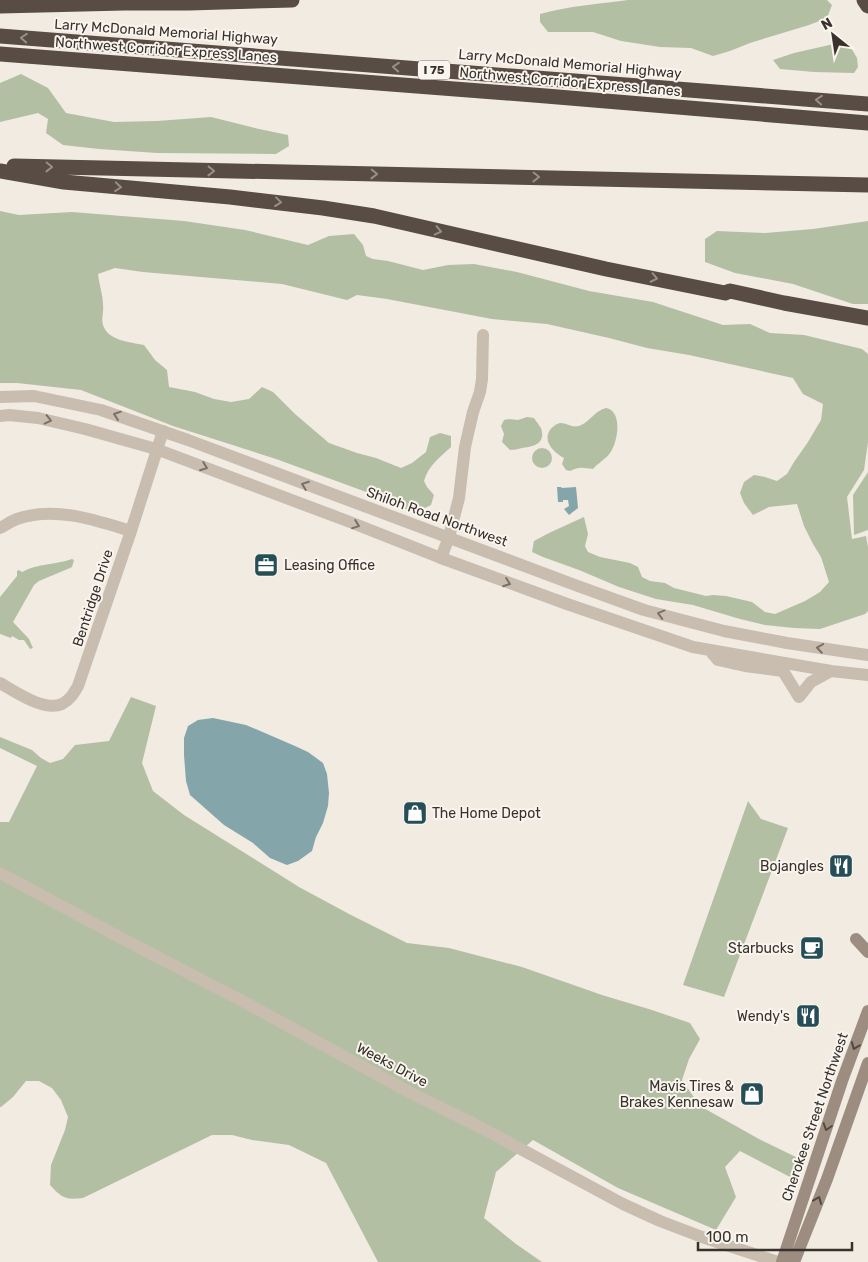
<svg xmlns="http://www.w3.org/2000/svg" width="868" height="1262" viewBox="0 0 868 1262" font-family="Rubik,sans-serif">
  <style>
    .green { fill: #b3bfa3 }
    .water { fill: #84a6ab }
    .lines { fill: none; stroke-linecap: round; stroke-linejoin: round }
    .minor { stroke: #c8bdaf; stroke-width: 12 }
    .tertiary { stroke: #c8bdaf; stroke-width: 12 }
    .secondary { stroke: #9c8d80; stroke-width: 12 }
    .motorway { stroke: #584c44; stroke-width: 15 }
    .oneway { stroke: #989088 }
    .oneway2 { stroke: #797067 }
    .oneway3 { stroke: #514841 }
    .labels { text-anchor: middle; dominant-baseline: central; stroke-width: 4; stroke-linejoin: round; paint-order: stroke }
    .shield { fill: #f9f5ee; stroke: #726c66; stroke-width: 1 }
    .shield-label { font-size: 12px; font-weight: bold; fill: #38312c }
    .street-label { font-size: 14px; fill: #38312c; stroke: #f9f5ee }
    .poi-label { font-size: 14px; fill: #38312c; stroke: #f9f5ee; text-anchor: end }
  </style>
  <rect width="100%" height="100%" fill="#f1ebe2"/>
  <path class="green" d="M628,0H827L832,5L827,18L809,25L750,43L730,51L713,56L691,48L660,47L621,41L593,32H548L540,22V14C569,6 599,4 628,0Z
    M847,41L857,58L858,67L854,73L814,72L780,69L773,60L794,53Z
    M21,74L48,88L66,113L114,122L157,121L211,117L259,129L288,135L289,146L276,154L157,153L99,149L63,145L46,133L48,119L38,113L0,122V83Z
    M0,211L19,215L72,212L184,221L245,230L308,245L329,236L354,234L363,245L366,256L373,259L388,261L423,270L448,265L474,264L517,272L589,291L653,302L723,325L750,324L770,333L804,335L862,349L868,354V442L864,470L847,497L852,539L866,536L868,547V611L865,614L820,629L794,628L765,625L740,619L693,605L656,599L619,587L579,570L543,557L532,552L534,541L549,533L584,517L588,534L585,546L588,552L600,557L630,563L638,567L642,577L650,581L665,583L674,588L706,596L713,595L726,596L752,602L765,612L775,614L805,601L820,592L829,582L821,557L813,544L804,526L797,504L769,507L753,515L744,503L740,493L744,482L754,475L765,477L777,481L787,474L794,462L808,442L821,420L823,404L803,394L793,378L689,355L647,348L609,338L547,324L492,319L387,299L357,295L347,300L282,284L143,272L115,268L98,274C99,284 103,295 103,305C104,312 101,319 103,325C108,341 130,342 144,345L155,360L167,370L169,387L195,392L214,399L231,402L249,399L262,387L273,392L295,414L329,443L357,453L376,458L401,468L412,463L426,452L430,437L440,433L451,436V447C440,457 428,466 424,481L427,487L434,495L431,505L423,509H406L369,493L328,478L276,459L173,426L81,390L17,383H0Z
    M868,221V304H853L793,284L735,273L705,262V239L717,231L765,233L813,229Z
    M606,408C623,411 618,442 610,453C606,459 598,463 593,469C583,468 580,466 570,471L566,470L562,464L564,458C555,453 542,442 550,430C552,427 556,424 560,423C567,423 572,428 579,426C590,422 594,411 606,408Z
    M527,417L534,418C536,422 542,427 542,432C544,445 531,447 522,448C518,449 514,450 510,450L502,442L504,434L501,426L504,420L509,419L518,420Z
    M532 458a10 10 0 1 1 20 0a10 10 0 1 1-20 0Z
    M868,472V530L854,535L853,495Z
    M72,559L74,560L72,567L70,568L39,581L34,585L13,622L29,639L33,648L30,649L24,640H19L12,636L11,638L0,634V597L17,576V571L19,570L22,572C39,563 55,565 72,559Z
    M131,697L156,706L142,763L153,791L184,815L299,887L351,915L407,943L449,948L522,967L602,995L652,1010L690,1023L700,1039L689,1059L682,1080L700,1106L759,1139L800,1159L792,1178L740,1151L725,1167L736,1197L716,1230L618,1188L533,1140L496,1172L484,1218L516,1244L542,1262H378L326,1163L289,1145L252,1140L232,1135H212L83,1198C65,1200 62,1198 50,1185L51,1165L65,1130L68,1117L61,1100L52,1088L39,1081H26L13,1097L1,1107H0V822H9L37,766L0,748V737L32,750L41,758L50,763L63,759L75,745L109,741Z
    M748,801L761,819L788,828L724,997L683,985Z"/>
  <path class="water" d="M557,487H561L562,488L576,487L578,508L569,515L564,509L569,506L568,500H563V502H558Z
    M213,718L246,725L258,730L295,746L308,752L323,763L327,774L329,793L328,806L323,823L316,837L312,851L298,861L287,865L270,858L253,843L224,825L190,795L186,781L184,755V738L188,726L198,720Z"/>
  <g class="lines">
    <path class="minor" d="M0,528C6,525 11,521 17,519C55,506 95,520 131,531
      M441,558L449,537L459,498L465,447L473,412L480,392L482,379L483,335
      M0,683C16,692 44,712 62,704C70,700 74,693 78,686L131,531L163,431
      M0,873L121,938L248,1004L411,1093L478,1126L623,1204L660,1221L702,1237L778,1262"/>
    <path class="tertiary" d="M0,397L34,396L101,410L188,440L575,585L644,610L724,631L787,643L868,655
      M0,416L9,415L38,418L85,429L156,449L350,522L441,558L567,604L693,647L831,671L868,675
      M712,653L718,660L745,666L783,671L799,697L811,682L831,671"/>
    <path class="secondary" d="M856,939L868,952
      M782,1262L842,1081L868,1011
      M794,1262L827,1179L868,1063"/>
    <path class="motorway" d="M864,0L868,6
      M0,6L124,3H189L292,0
      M0,36L868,104
      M0,54L546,96L868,123
      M14,166L868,185
      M0,171L64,182L230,197L323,208L374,216L606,269L725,293L730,291L784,303L868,318"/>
  </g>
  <defs><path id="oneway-chevron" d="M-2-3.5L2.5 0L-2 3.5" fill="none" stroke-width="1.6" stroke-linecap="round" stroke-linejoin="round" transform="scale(1.25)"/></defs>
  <g class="oneway">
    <use href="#oneway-chevron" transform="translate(24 38) rotate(-176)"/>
    <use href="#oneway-chevron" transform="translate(396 67) rotate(-176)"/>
    <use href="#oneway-chevron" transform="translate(819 100) rotate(-175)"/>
    <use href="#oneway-chevron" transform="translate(49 167) rotate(1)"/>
    <use href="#oneway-chevron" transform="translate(211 171) rotate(1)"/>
    <use href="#oneway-chevron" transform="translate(374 174) rotate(1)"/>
    <use href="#oneway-chevron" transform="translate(536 177) rotate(1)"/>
    <use href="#oneway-chevron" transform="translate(118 187) rotate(5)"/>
    <use href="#oneway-chevron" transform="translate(278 202) rotate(7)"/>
    <use href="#oneway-chevron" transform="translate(438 231) rotate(13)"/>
    <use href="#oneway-chevron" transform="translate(654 278) rotate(12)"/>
  </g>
  <g class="oneway2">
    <use href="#oneway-chevron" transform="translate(117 415) rotate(-161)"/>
    <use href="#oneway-chevron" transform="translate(48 420) rotate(13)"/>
    <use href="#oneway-chevron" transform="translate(204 467) rotate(21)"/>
    <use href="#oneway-chevron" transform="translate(305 485) rotate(-159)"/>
    <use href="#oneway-chevron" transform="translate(356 525) rotate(21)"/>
    <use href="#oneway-chevron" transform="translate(507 583) rotate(20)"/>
    <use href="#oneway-chevron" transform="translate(661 614) rotate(-165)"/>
    <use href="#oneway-chevron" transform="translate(820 648) rotate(-171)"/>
  </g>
  <g class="oneway3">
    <use href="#oneway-chevron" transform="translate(855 1046) rotate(111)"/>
    <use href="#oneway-chevron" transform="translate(827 1127) rotate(108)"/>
    <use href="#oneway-chevron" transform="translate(818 1200) rotate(-68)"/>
  </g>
  <defs>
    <symbol id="office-square" viewBox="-11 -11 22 22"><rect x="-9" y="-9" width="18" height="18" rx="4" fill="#264e56" stroke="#f9f5ee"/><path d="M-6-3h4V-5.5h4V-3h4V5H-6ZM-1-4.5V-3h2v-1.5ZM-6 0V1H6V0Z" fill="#fff"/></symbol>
    <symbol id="shop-square" viewBox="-11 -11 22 22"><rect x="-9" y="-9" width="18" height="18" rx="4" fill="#264e56" stroke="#f9f5ee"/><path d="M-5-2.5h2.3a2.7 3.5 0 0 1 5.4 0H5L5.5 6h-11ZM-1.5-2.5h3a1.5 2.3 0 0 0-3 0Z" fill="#fff"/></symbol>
    <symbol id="restaurant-square" viewBox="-11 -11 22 22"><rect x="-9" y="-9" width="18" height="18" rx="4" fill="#264e56" stroke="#f9f5ee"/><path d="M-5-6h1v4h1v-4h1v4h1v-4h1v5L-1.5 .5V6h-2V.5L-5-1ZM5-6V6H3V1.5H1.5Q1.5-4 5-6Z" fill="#fff"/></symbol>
    <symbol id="cafe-square" viewBox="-11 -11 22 22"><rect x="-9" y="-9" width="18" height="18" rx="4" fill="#264e56" stroke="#f9f5ee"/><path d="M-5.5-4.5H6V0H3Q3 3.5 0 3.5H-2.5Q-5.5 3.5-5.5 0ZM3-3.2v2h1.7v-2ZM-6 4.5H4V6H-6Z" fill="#fff"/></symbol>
  </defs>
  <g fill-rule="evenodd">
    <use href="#office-square" x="252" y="551" width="28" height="28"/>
    <use href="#shop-square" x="401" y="799" width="28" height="28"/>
    <use href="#restaurant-square" x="827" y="852" width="28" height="28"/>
    <use href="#cafe-square" x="798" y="934" width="28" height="28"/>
    <use href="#restaurant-square" x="794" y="1002" width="28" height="28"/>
    <use href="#shop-square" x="738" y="1080" width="28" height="28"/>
  </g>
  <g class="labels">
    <rect class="shield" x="418" y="60.5" width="32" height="19" rx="4"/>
    <g class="shield-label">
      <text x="434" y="70">I 75</text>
    </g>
    <g class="street-label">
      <text transform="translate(166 32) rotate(4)">Larry McDonald Memorial Highway</text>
      <text transform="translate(166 50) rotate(4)">Northwest Corridor Express Lanes</text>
      <text transform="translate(570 64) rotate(5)">Larry McDonald Memorial Highway</text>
      <text transform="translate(570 82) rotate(5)">Northwest Corridor Express Lanes</text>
      <text transform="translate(437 517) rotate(20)">Shiloh Road Northwest</text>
      <text transform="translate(93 598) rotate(-72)">Bentridge Drive</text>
      <text transform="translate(392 1065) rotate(28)">Weeks Drive</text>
      <text transform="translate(815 1117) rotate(-71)">Cherokee Street Northwest</text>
    </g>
    <g class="poi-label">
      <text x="284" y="565" text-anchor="start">Leasing Office</text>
      <text x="432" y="813" text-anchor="start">The Home Depot</text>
      <text x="824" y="866">Bojangles</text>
      <text x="794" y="948">Starbucks</text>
      <text x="790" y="1016">Wendy's</text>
      <text x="734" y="1086">Mavis Tires &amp;<tspan x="734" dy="16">Brakes Kennesaw</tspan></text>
    </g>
  </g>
  <g transform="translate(833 35) rotate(330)" stroke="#f9f5ee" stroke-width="4" paint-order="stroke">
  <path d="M0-4L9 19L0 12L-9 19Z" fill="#38312c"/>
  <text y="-8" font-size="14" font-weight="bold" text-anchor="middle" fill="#38312c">N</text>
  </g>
  <path d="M698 1242v8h154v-8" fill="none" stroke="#38312c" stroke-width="2.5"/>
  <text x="706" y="1242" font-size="15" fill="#38312c" stroke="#f9f5ee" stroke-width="4" paint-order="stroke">100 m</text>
</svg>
